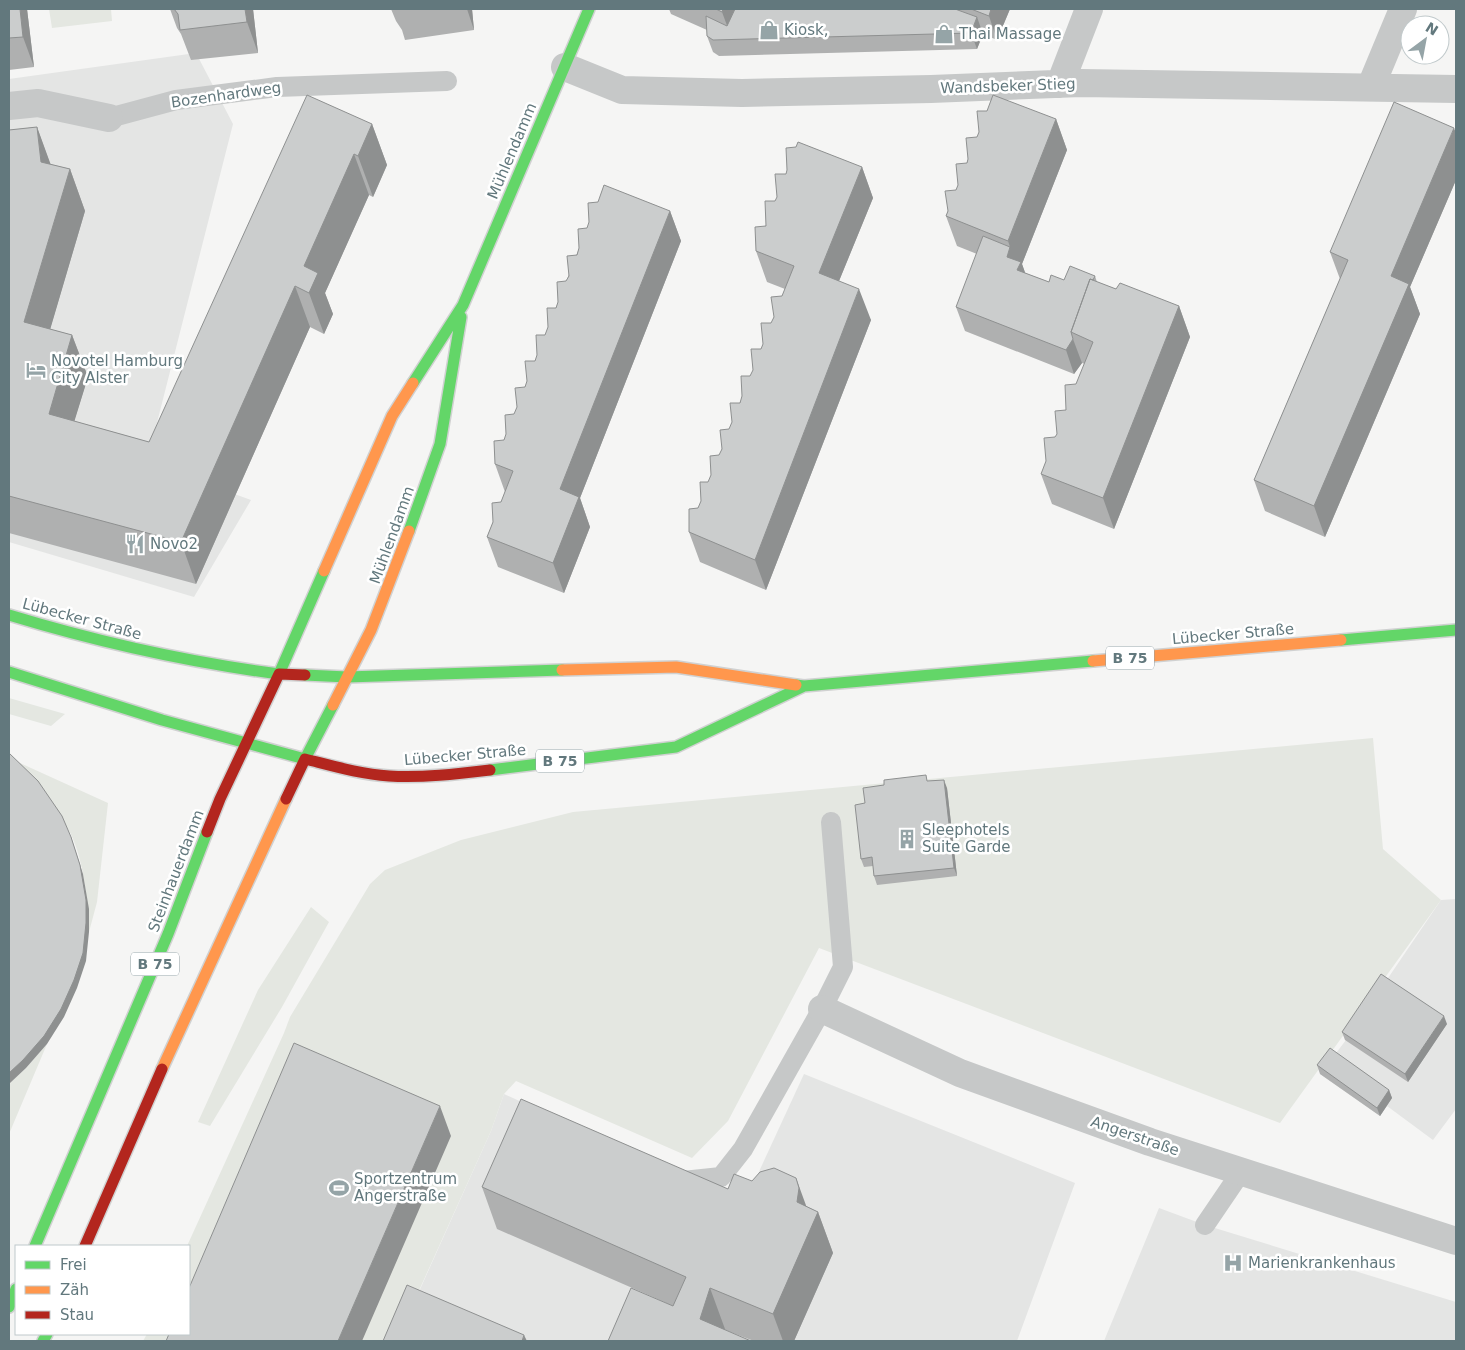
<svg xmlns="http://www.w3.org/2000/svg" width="1465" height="1350" viewBox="0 0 1465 1350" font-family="'DejaVu Sans',sans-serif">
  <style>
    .built { fill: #e4e5e4 }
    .green { fill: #e4e7e1 }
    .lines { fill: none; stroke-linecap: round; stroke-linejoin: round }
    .fast-casing { stroke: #d0d1d1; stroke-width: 14 }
    .slow-casing { stroke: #d0d1d1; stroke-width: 14 }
    .jam-casing { stroke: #d0d1d1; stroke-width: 14 }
    .lane { stroke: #c6c8c8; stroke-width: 20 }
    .street { stroke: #c6c8c8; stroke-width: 28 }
    .fast { stroke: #63d668; stroke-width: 11 }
    .slow { stroke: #ff974d; stroke-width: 11 }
    .jam { stroke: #b3261e; stroke-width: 11 }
    .wall { fill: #afb0b0 }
    .shaded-wall { fill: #8e9090 }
    .building { fill: #cbcdcd; stroke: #8e9090 }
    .labels { text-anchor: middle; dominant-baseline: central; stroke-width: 5; stroke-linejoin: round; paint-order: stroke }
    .shield { fill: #fff; stroke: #91a0a4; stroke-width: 1 }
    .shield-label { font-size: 14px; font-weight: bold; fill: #62787d }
    .poi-label { font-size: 15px; fill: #62787d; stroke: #fff; text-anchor: start }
    .street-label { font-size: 15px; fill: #62787d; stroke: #fff }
  </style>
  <rect width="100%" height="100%" fill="#f5f5f4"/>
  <path class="built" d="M196,53L233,124L147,462L251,500L194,597L9,542V79Z
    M1456,899V1109L1433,1140L1387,1106L1380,1116L1320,1074L1346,1040L1441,900Z
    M804,1074L1075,1183L1017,1341H516L417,1296L491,1131L504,1094L744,1204Z
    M1159,1208L1205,1225L1456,1302V1341H1104Z"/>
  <path class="green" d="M49,9H111L112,21L52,28Z
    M9,698L65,714L51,726L9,714Z
    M1373,738L1383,849L1441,900L1280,1123L819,948L728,1121L692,1158L516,1081L504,1094L491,1131L417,1295L516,1341H143L147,1334H189V1246H187L284,1033L290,1017L370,884L385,870L461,840L573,812Z
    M9,758L108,803L97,902L89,932C88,901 83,848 64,823C48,800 27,780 9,758Z
    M311,907L329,922L282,1007L210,1126L198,1122L258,990Z
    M47,1044L9,1134V1084L26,1068Z"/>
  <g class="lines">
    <defs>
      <path id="fast" d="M413,383L463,305L589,9
        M409,531L440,444L461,317
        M9,615C98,642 187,662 279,674L324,571
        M1341,640L1456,630
        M9,672L162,720L305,759L333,705
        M305,675L347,677L562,670
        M796,685L804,686L1093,661
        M490,770L676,747L804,686
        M35,1246L168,934L207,832
        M9,1307L16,1289
        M43,1341L47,1334"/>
      <path id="slow" d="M324,571L392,416L413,383
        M1093,661L1341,640
        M562,670L676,667L796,685
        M333,705L371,630L409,531
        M162,1069L286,799"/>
      <path id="jam" d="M286,799L305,759C333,766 360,774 389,776C422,778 457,774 490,770
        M207,832L220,799L279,674L305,675
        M85,1246L162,1069"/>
    </defs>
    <use href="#fast" class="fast-casing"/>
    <use href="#slow" class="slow-casing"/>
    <use href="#jam" class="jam-casing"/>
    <path class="lane" d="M109,118L176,100L277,87L447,81
      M678,1179L683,1181L721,1177L743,1149L822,1009L843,967L831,822
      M1205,1225L1241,1172"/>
    <path class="street" d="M565,67L622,90L742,93L931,89L1081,83L1456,89
      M1060,84L1089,9
      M1371,86L1403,9
      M9,106L38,103L109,118
      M822,1009L960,1073L1150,1142L1456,1241"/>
    <use href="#fast" class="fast"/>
    <use href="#slow" class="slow"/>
    <use href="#jam" class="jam"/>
  </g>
  <path class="wall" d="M9,9H27L34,67L9,70Z
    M170,9H253L258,53L191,60L181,34L177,28Z
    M391,9H472L474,30L405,40L402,30L396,21Z
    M669,9H1010L997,40L983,34L977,49L719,56L713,52L707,36V30L671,14Z
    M1056,119L1067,150L1022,264L1025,273L1049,282L1095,276L1097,282L1116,289L1179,306L1190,337L1114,529L1052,504L1041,474L1085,364L1082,363L1074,374L965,331L956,307L977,254L957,246L946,216L977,137Z
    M372,124L387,165L373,197L369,195L325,293L333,314L324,334L310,327L196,584L9,533V130L37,127L50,164L70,169L85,211L50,329L72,335L88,377L74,421L149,442Z
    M1456,133V180L1410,287L1420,314L1325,537L1265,511L1254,480L1340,279L1330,252Z
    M862,167L873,198L839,281L871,320L766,590L700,562L689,532L785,289L767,282L756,251L775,201Z
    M670,211L681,241L580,498L590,527L564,593L498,567L487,537L505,492L495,464L587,228Z
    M928,781L947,788L957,876L877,885L874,876L873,866L864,867L861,859L865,803Z
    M1447,1024L1408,1082L1345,1040L1342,1032Z
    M1317,1065L1389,1090L1392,1098L1380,1116L1320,1074Z
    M482,1187L728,1189L806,1206L818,1212L833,1253L794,1341H754L725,1330L653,1297L497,1229Z"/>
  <path class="shaded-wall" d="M20,9H27L34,67L23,37Z
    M245,9H253L258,53L247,22Z
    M467,9H472L474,30Z
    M723,9H748L732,39L722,12Z
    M991,9H1010L997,40L989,16Z
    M977,17L983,34L977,49L971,33Z
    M1056,119L1067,150L1022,264L1030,286L1007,257L1010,247L1008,241Z
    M372,124L387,165L373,197L358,156Z
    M37,127L52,168L41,162Z
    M1454,128L1456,133V180L1410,287L1420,314L1325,537L1314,506L1391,276Z
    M354,154L369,195L325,293L333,314L324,334L309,293L304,266Z
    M862,167L873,198L830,303L819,273Z
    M70,169L85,211L40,364L24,322Z
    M670,211L681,241L580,498L590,527L564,593L553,563L560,489Z
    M295,286L310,327L196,584L181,542Z
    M859,289L871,320L766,590L755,560Z
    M1179,306L1190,337L1114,529L1103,498Z
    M72,335L88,377L64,455L49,414Z
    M1073,339L1082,363L1074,374L1066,350Z
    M944,780L947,788L957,876L954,868Z
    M71,837L83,874L89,909V932L86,961L77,988L64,1017L47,1044L26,1068L9,1084V1073Z
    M1444,1016L1447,1024L1408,1082L1405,1074Z
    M1389,1090L1392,1098L1380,1116L1377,1108Z
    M440,1106L451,1136L362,1341H338Z
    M796,1178L811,1219L818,1212L833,1253L794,1341H783L773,1314L797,1202Z
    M710,1288L725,1329L721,1341L700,1319Z
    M524,1335L527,1341H522Z"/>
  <path class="building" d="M9,9H20L23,37L9,38Z
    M174,9H245L247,22L180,30L178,14Z
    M716,9H723L722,12Z
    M735,9H955L977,17L971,33L713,40L707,36L706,16L727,26Z
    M971,9H991L989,16Z
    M307,95L372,124L358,156L354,154L304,266L318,273L309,293L295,286L181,542L9,496V130L37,127L41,162L70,169L24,322L72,335L49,414L149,442Z
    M993,95L1056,119L1008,241L946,216L948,211L945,191L956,190L958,185L956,164L967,163L968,159L966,138L977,137L979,132L977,111H987Z
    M1394,102L1454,128L1391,276L1409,284L1314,506L1254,480L1348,260L1330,252Z
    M798,142L862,167L819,273L859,289L755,560L689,532V509L698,508L701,501L700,482H708L711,475L710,456L719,455L722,449L720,430L729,429L732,422L730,403H740L742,396L741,376H750L753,370L751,349H761L763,344L761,323H771L774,317L771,297L782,296L794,266L756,251L755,227L766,226L765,201H775L777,197L775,174H786L787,170L786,148L796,147Z
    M604,185L670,211L560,489L579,497L553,563L487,537L493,522L492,503L501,502L513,471L495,464L494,441L504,440L506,434L505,415L514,414L517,407L515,388L525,387L527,381L525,361H535L537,355L536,335H545L548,327L547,308H556L558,302L557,282L566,281L569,276L567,256L577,255L579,248L578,229L587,228L589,222L588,203L598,202Z
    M983,236L1010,247L1007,257L1021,262L1017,270L1049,282L1051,275L1064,280L1070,266L1095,276L1093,280L1090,279L1071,332L1073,339L1066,350L956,307Z
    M1090,279L1116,289L1120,283L1179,306L1103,498L1041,474L1046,461L1044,438L1055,437L1057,434L1055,411L1066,410L1065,385L1076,384L1093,342L1071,332Z
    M9,753L38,781L62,816L71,837L80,865L86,900V923L83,953L74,980L61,1009L44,1036L23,1060L9,1073Z
    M926,775L927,781L944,780L954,868L874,876L872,857L861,859L855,805L865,803L863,788L884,785V780Z
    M1381,974L1444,1016L1405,1074L1342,1032Z
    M294,1043L440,1106L338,1341H166L169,1334H189V1288Z
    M1330,1048L1389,1090L1377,1108L1317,1065Z
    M521,1099L728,1189L734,1174L752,1181L760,1172L774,1168L796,1178L799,1188L797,1202L818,1212L773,1314L710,1288L700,1319L751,1341H608L631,1288L673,1306L686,1277L482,1187Z
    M407,1285L524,1335L522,1341H383Z"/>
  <defs>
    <symbol id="shop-bare" viewBox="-9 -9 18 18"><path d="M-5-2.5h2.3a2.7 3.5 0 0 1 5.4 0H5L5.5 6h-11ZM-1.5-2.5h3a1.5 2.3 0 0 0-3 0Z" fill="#95a4a7" stroke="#fff" stroke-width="2.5" paint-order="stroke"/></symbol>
    <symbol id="hotel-bare" viewBox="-9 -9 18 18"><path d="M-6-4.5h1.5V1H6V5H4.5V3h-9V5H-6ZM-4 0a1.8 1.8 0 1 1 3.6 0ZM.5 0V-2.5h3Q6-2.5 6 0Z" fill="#95a4a7" stroke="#fff" stroke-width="2.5" paint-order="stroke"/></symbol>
    <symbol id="restaurant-bare" viewBox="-9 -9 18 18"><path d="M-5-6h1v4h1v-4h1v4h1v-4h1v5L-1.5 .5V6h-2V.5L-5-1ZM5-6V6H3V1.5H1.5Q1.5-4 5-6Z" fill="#95a4a7" stroke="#fff" stroke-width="2.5" paint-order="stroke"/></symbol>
    <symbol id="building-bare" viewBox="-9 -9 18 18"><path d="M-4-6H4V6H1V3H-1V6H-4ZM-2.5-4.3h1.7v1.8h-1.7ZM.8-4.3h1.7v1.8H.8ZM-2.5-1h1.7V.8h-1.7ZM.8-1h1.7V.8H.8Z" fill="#95a4a7" stroke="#fff" stroke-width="2.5" paint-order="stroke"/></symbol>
    <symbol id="stadium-bare" viewBox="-9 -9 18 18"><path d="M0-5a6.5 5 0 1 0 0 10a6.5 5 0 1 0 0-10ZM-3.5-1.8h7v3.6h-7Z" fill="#95a4a7" stroke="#fff" stroke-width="2.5" paint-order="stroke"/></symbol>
    <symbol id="hospital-bare" viewBox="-9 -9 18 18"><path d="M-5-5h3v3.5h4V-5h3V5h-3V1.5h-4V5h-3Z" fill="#95a4a7" stroke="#fff" stroke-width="2.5" paint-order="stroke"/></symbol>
  </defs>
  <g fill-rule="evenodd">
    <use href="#shop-bare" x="755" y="16" width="28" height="28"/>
    <use href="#shop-bare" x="930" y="20" width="28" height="28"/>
    <use href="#hotel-bare" x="22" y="356" width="28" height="28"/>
    <use href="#restaurant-bare" x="121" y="530" width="28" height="28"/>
    <use href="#building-bare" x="893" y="825" width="28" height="28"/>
    <use href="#stadium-bare" x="325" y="1174" width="28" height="28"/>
    <use href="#hospital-bare" x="1219" y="1249" width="28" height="28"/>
  </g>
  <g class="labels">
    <g class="shield">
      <rect x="1106" y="646.5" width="48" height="23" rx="4"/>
      <rect x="536" y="749.5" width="48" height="23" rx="4"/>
      <rect x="131" y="952.5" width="48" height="23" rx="4"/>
    </g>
    <g class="shield-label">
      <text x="1130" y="658">B 75</text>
      <text x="560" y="761">B 75</text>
      <text x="155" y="964">B 75</text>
    </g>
    <g class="poi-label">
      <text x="784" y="30">Kiosk,</text>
      <text x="959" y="34">Thai Massage</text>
      <text x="51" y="361">Novotel Hamburg<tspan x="51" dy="17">City Alster</tspan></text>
      <text x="150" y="544">Novo2</text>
      <text x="922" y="830">Sleephotels<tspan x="922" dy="17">Suite Garde</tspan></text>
      <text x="354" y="1179">Sportzentrum<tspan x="354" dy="17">Angerstraße</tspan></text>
      <text x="1248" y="1263">Marienkrankenhaus</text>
    </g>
    <g class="street-label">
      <text transform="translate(1008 86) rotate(-2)">Wandsbeker Stieg</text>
      <text transform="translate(226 95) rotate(-8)">Bozenhardweg</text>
      <text transform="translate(512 151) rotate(-67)">Mühlendamm</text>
      <text transform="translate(392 535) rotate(-70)">Mühlendamm</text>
      <text transform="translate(82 619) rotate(15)">Lübecker Straße</text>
      <text transform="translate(1233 634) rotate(-5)">Lübecker Straße</text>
      <text transform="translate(465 755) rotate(-5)">Lübecker Straße</text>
      <text transform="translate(176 871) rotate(-69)">Steinhauerdamm</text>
      <text transform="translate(1135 1136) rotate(19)">Angerstraße</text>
    </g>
  </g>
  <rect width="1465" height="1350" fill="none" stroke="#62787d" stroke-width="20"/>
  <rect x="15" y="1245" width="175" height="90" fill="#ffffff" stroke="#c0c9cb"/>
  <rect x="25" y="1261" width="25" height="8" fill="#63d668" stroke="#c0c9cb"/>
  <text x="60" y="1270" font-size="15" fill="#62787d">Frei</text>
  <rect x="25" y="1286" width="25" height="8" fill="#ff974d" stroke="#c0c9cb"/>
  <text x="60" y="1295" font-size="15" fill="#62787d">Zäh</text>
  <rect x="25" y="1311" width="25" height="8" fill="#b3261e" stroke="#c0c9cb"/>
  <text x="60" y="1320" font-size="15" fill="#62787d">Stau</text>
  <g transform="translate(1425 40) rotate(32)"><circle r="24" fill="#ffffff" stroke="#c0c9cb"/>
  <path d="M0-4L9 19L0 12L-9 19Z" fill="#95a4a7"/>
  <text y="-8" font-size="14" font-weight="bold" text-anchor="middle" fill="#62787d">N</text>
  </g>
</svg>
